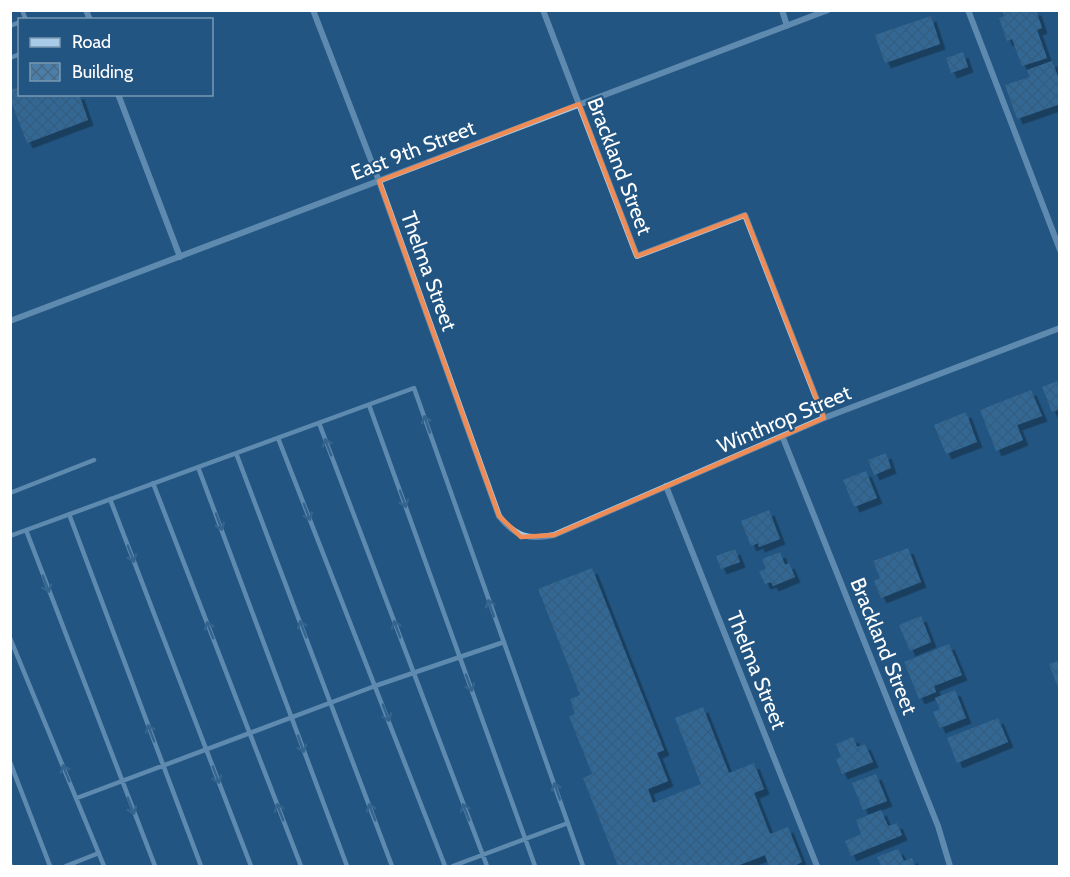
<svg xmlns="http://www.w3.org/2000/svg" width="1070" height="877" viewBox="0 0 1070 877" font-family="Cabin,sans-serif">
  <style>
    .building { fill: url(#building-cross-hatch); filter: url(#shadow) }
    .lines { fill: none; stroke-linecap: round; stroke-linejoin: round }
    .service { stroke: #a8cbe7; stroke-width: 4.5 }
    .minor { stroke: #a8cbe7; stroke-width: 6 }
    .oneway { stroke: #4a78a0 }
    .marked { fill: none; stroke: #ef8b55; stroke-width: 4.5; stroke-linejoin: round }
    .labels { text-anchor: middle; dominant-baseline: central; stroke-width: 4.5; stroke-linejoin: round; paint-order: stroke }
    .street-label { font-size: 21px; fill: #fff; stroke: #225581 }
  </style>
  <defs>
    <pattern id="building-cross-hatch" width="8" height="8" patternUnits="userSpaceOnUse" patternTransform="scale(1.5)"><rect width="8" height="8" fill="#4b7faa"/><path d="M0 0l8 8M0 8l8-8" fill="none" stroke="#4b6880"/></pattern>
    <filter id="shadow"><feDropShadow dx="5.5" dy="5.5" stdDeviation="0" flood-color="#0009"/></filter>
  </defs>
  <rect width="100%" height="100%" fill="#225581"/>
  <path class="building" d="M1002,10H1036L1042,28L1037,30L1047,58L1022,66L1012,39L1007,41L999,18L1004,16Z
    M931,16L940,44L885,63L875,35Z
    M963,52L968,67L951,73L946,58Z
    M1052,61L1060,82V104L1017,119L1005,85L1030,77L1027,70Z
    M20,87V94H79L88,120L27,143L10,99V90Z
    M1060,380V409L1052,412L1042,387Z
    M1031,390L1042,416L1017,425L1023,440L996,451L980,410Z
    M966,412L977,442L946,454L934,425Z
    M886,453L891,468L874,475L868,460Z
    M866,471L877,498L854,507L843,480Z
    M769,510L780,539L759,547L758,543L751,546L741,521Z
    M908,548L921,582L881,598L874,581L880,578L873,561Z
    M735,549L740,562L721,569L716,556Z
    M780,552L785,565L789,563L795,577L773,586L771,582L765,584L759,571L766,569L762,559Z
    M592,568L664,750L657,753L668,781L648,789L653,803L701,784L675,718L703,707L729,773L754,763L764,789L754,793L770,834L788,827L802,862L794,866H769L765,855L737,866H618L583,778L592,774L569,716L575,714L570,699L580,695L538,589Z
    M921,616L931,642L910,651L899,625Z
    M949,644L962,675L934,686L936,692L919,699L904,662Z
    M1060,660V690H1059L1049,664Z
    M955,690L966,718L940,728L933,712L940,709L935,698Z
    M998,718L1008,742L957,763L947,738Z
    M853,737L857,747L865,744L873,762L842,774L836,759L841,757L836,744Z
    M876,774L887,801L863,810L852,783Z
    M881,810L888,826L897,823L902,835L851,856L845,841L861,834L856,820Z
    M898,849L904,861L912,858L915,866H881L877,857Z"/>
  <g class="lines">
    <path class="service" d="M22,10L26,20
      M10,26L20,22
      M10,58L20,54
      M369,405L535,866
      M319,423L487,866
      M278,438L445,866
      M236,453L392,866
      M198,467L347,866
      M153,483L301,866
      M10,493L94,460
      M110,499L251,866
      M69,514L201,866
      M26,530L155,866
      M10,536L414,388L583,866
      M10,638L104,866
      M10,762L50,866
      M77,798L375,686L504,642
      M10,864L11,866
      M66,866L99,853
      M453,866L568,823"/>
    <path class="minor" d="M86,10L90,20
      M313,10L379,181L499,516C515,537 529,540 554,535L824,418L1060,328
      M543,10L637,256L745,215L824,418
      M782,10L787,26
      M968,10L1060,250
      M118,94L180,257
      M10,321L828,10
      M783,438L938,826L950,866
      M666,486L817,866"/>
  </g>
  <defs><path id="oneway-shaft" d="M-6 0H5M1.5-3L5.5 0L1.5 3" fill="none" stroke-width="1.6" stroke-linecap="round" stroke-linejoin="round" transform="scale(1.5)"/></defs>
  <g class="oneway">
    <use href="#oneway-shaft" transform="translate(427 424) rotate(-109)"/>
    <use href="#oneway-shaft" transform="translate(328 447) rotate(-111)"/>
    <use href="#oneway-shaft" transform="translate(403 499) rotate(70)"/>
    <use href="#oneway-shaft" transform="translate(307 512) rotate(69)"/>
    <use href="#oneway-shaft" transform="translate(219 522) rotate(70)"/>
    <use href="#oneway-shaft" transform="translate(131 554) rotate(69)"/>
    <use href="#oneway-shaft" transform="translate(46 584) rotate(69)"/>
    <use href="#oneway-shaft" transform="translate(491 608) rotate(-109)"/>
    <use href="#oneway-shaft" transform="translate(303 629) rotate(-111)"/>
    <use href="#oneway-shaft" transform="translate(397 629) rotate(-111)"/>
    <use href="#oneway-shaft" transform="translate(210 630) rotate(-111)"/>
    <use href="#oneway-shaft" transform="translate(469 683) rotate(70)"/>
    <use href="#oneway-shaft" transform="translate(386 713) rotate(69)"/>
    <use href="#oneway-shaft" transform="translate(151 733) rotate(-111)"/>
    <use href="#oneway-shaft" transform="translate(301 744) rotate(70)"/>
    <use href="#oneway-shaft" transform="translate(66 773) rotate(-112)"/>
    <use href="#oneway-shaft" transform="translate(216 775) rotate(69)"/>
    <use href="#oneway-shaft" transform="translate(557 791) rotate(-109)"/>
    <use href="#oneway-shaft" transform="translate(131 806) rotate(69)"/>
    <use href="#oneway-shaft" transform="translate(280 812) rotate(-111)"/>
    <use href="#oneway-shaft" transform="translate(372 812) rotate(-111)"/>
    <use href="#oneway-shaft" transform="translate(466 812) rotate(-111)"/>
  </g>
  <path d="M0 0H1070V877H0ZM579,104L637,256L745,215L824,418L554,535L521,537L499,516L379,181Z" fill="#225581" fill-opacity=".55" fill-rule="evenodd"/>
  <path class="marked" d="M579,104L637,256L745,215L824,418L554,535L521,537L499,516L379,181Z"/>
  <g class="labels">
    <g class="street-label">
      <text transform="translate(413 150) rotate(-21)">East 9th Street</text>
      <text transform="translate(620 166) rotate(69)">Brackland Street</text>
      <text transform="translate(429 271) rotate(70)">Thelma Street</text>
      <text transform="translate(784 419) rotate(-23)">Winthrop Street</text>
      <text transform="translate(884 646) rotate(68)">Brackland Street</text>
      <text transform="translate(757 670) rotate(68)">Thelma Street</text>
    </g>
  </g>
  <rect width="1070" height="877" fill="none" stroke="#ffffff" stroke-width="24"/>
  <rect x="18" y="18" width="195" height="78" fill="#225581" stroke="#7a99b3" stroke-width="1.5"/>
  <rect x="30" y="38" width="30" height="9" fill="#a8cbe7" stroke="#7a99b3" stroke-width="1.5"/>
  <text x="72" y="48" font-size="18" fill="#ffffff">Road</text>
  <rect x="30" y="63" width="30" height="18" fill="url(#building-cross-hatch)" stroke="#7a99b3" stroke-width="1.5"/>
  <text x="72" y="78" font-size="18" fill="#ffffff">Building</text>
</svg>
